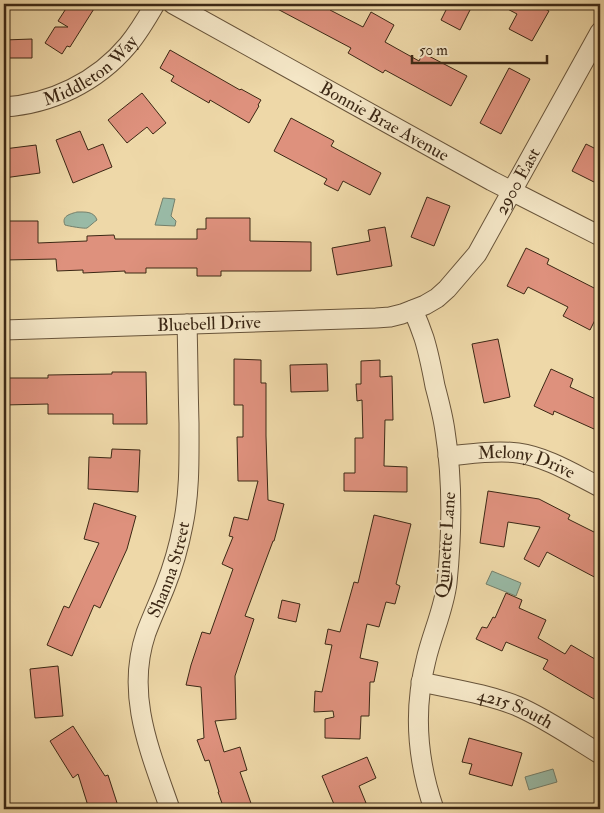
<svg xmlns="http://www.w3.org/2000/svg" width="604" height="813" viewBox="0 0 604 813" font-family="'IM FELL Double Pica',serif">
  <style>
    .water { fill: #99baa6; stroke: #74806c }
    .building { fill: #de917d; stroke: #3c2815 }
    .lines { fill: none; stroke-linecap: round; stroke-linejoin: round }
    .street-casing { stroke: #68543a; stroke-width: 21 }
    .street { stroke: #f4e6c6; stroke-width: 19 }
    .labels { text-anchor: middle; dominant-baseline: central; stroke-width: 4; stroke-linejoin: round; paint-order: stroke }
    .street-label { font-size: 18px; fill: #3c2815; stroke: #f4e6c6 }
  </style>
  <rect width="100%" height="100%" fill="#eed8a8"/>
  <filter id="stains"><feTurbulence type="fractalNoise" baseFrequency=".004" numOctaves="4"/><feColorMatrix values="0 0 0 0 .2 0 0 0 0 .09 0 0 0 0 .02 0 0 0 .5 -.17"/></filter>
  <radialGradient id="worn" r=".72"><stop offset=".6" stop-color="#630" stop-opacity="0"/><stop offset="1" stop-color="#630" stop-opacity=".3"/></radialGradient>
  <path class="water" d="M163,198L175,199L171,216L176,221L175,226L155,225Z
    M77,212C85,212 94,211 97,220C94,222 90,226 87,228C85,229 68,226 65,225C61,216 70,214 77,212Z
    M492,571L521,583L516,596L486,584Z
    M553,769L557,782L529,790L525,777Z"/>
  <path class="building" d="M69,4H97L70,47L67,46L62,54L45,43L55,27H68L58,21Z
    M268,4H334L330,10L363,27L371,12L394,25L385,42L419,61L423,53L467,76L451,106L385,70L383,73L348,53L351,48Z
    M449,4H473L460,30L441,20Z
    M498,4H536L549,11L532,41L509,29L517,14Z
    M32,39V58H4V40Z
    M170,50L240,90L241,89L261,100L258,105L259,106L249,123L210,100L209,103L171,81L174,76L160,68Z
    M509,68L530,79L501,134L480,123Z
    M142,93L166,123L153,134L147,127L127,143L108,120Z
    M291,118L334,141L331,146L381,173L370,195L343,181L338,191L324,184L327,179L274,151Z
    M80,131L88,150L103,144L112,167L73,183L56,140Z
    M586,144L600,151V185L572,171Z
    M36,145L40,173L4,178V149Z
    M427,197L450,206L434,246L411,237Z
    M206,218H250V241L311,242V271H221V276H197V268H146V273H125V271L83,273V270L57,271L56,259L4,260V221H38V243L87,241V236L114,235L115,239H197V229H206Z
    M385,227L392,266L337,275L332,248L370,241L368,230Z
    M526,248L549,259L547,264L600,291V323L595,320L590,330L563,316L568,307L528,287L524,294L507,286Z
    M498,339L510,397L484,403L472,344Z
    M234,359L261,360V383H266V436L268,500L284,504L274,541H273L245,616L254,619L235,676L236,719L215,721L224,752L240,747L247,770L240,772L253,809H224L218,792H219L209,760L205,761L197,740L204,738L201,687L186,685L191,665L202,632L210,634L233,569L222,564L233,537L229,536L234,517L248,520L258,481H238L237,437H243V405H234Z
    M380,360V377L392,376L393,420H385L384,466L407,467V492L344,491V473H355V438H363L362,400L357,401L356,384H361V361Z
    M327,364L328,391L291,392L290,365Z
    M551,369L573,379L570,387L600,401V416L594,429L554,411L553,415L534,406Z
    M112,372H146L147,424H113V414H48V404L4,405V378H48V375L112,374Z
    M112,449L140,450L138,492L88,489L89,457L111,458Z
    M488,491L539,499L570,515L568,519L600,535V580L547,552L539,567L524,559L540,527L508,522L504,547L480,543Z
    M94,503L136,516L127,549L100,608L94,605L72,656L47,645L64,606L69,608L99,543L84,539Z
    M374,515L411,524L396,584L400,586L395,604L386,602L379,627L367,624L360,658L378,662L374,682H370L369,716H361L360,739L325,738V719L334,717L333,711L314,712L315,691L322,692L332,645L325,644L328,629L340,632L354,582L358,583Z
    M506,593L522,600L519,608L546,620L538,638L565,654L571,645L600,662V689L594,699L543,669L548,660L506,642L502,651L476,639L482,627L487,628L493,617L495,618Z
    M282,600L300,604L296,622L278,618Z
    M58,666L63,716L35,718L30,669Z
    M73,726L105,776L108,775L119,809H89L78,774L73,778L50,741Z
    M469,738L522,753L512,786L469,774L472,764L462,762Z
    M367,757L376,778L359,786L366,803L351,809H336L322,776Z"/>
  <g class="lines">
    <defs>
      <g id="street">
        <path id="s1" d="M173,4L492,181L600,236"/>
        <path id="s2" d="M4,107C51,104 97,82 128,45C138,33 147,18 155,4"/>
        <path d="M413,310C417,319 421,329 424,338C429,354 432,370 435,386C439,401 443,416 445,431C453,481 452,533 447,583C444,609 432,634 426,660C413,711 417,760 434,809"/>
        <path id="s3" d="M4,330L376,318L390,317L402,314L425,305L437,298L447,289L477,254L600,32"/>
        <path id="s4" d="M448,456C471,454 495,450 518,453C547,457 574,474 600,487"/>
        <path id="s5" d="M421,682C453,689 487,694 517,706C545,718 574,738 600,754"/>
        <path id="s6" d="M170,809C150,751 125,695 146,633C152,617 159,602 165,587C173,567 179,546 183,525C190,491 189,457 189,423C188,390 188,357 187,324"/>
      </g>
    </defs>
    <use href="#street" class="street-casing"/>
    <use href="#street" class="street"/>
  </g>
  <g class="labels">
    <g class="street-label">
      <text stroke="none"><textPath href="#s2" startOffset="96">Middleton Way</textPath></text>
      <text stroke="none"><textPath href="#s1" startOffset="242">Bonnie Brae Avenue</textPath></text>
      <text stroke="none"><textPath href="#s3" startOffset="580">2900 East</textPath></text>
      <text stroke="none"><textPath href="#s3" startOffset="205">Bluebell Drive</textPath></text>
      <text stroke="none"><textPath href="#s4" startOffset="80">Melony Drive</textPath></text>
      <text transform="translate(446 545) rotate(-86)">Quinette Lane</text>
      <text stroke="none"><textPath href="#s6" startOffset="249">Shanna Street</textPath></text>
      <text stroke="none"><textPath href="#s5" startOffset="98">4215 South</textPath></text>
    </g>
  </g>
  <rect width="604" height="813" fill="none" stroke="#eed8a8" stroke-width="20"/>
  <rect x="5" y="5" width="594" height="803" fill="none" stroke="#3c2815" stroke-width="2.5"/>
  <rect x="10" y="10" width="584" height="793" fill="none" stroke="#3c2815"/>
  <path d="M412 55v8h135v-8" fill="none" stroke="#3c2815" stroke-width="2.5"/>
  <text x="419" y="55" font-size="15" fill="#3c2815" stroke="#f4e6c6" stroke-width="4" paint-order="stroke">50 m</text>
  <rect width="100%" height="100%" filter="url(#stains)"/>
  <rect width="100%" height="100%" fill="url(#worn)"/>
</svg>
